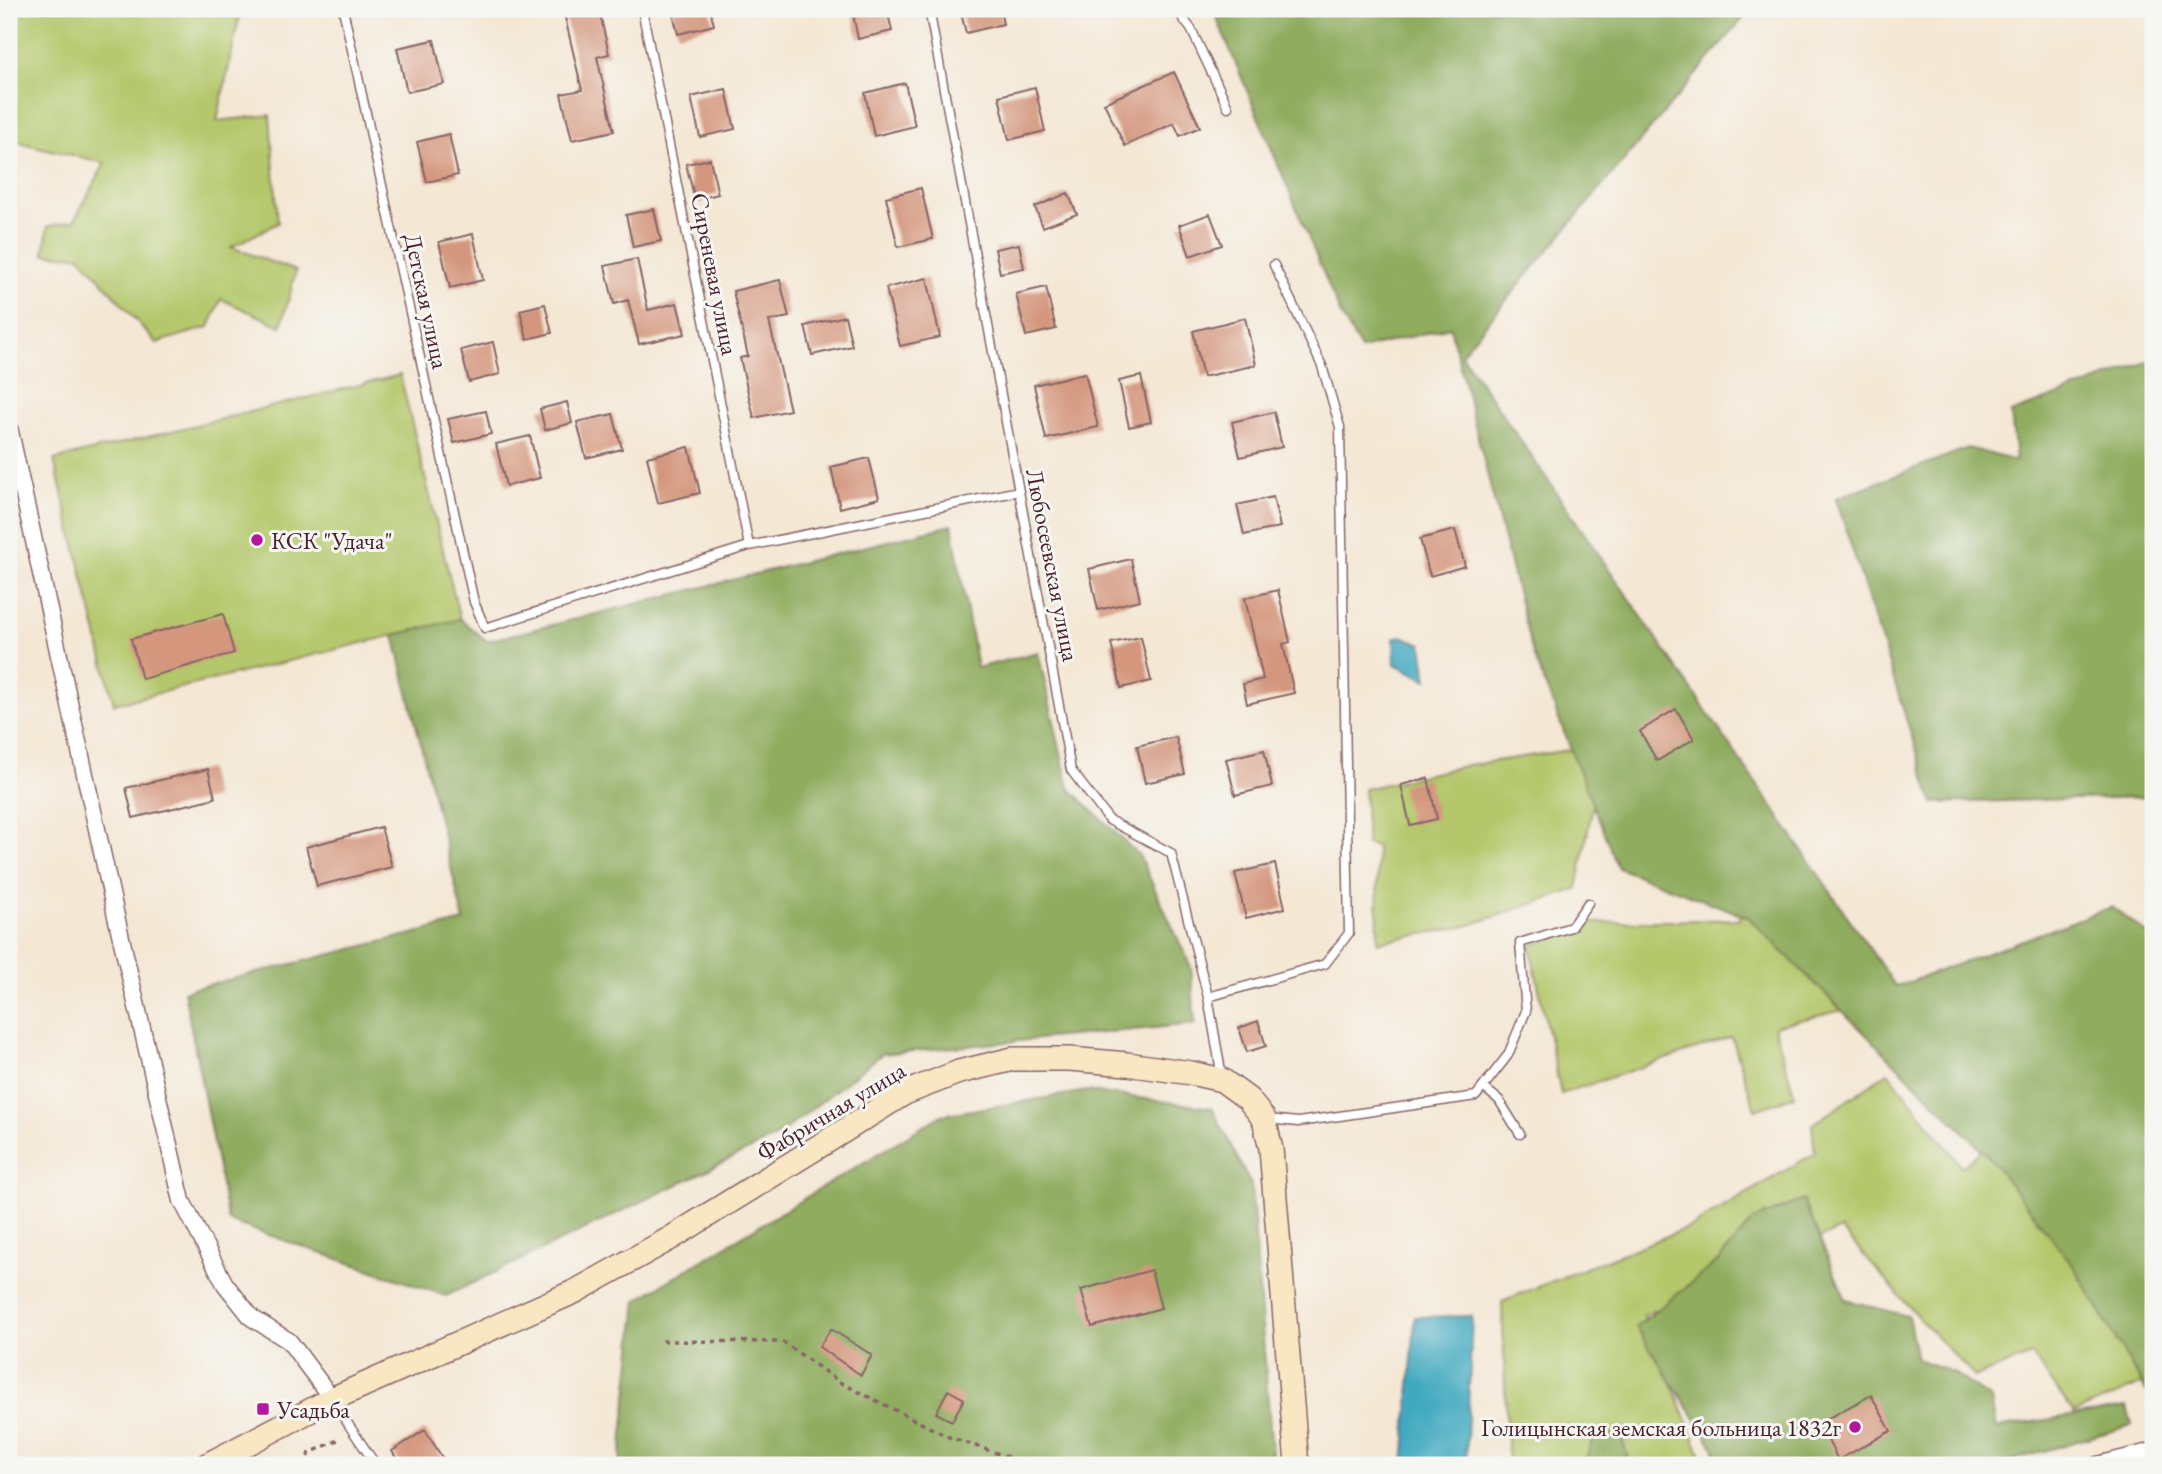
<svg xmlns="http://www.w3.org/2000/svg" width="2162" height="1474" viewBox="0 0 2162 1474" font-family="'EB Garamond',serif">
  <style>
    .green { fill: #b4c76b; stroke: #7f734b; stroke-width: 2 }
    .forest { fill: #8fac5f; stroke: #6c6645; stroke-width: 2 }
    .water { fill: #40a9bf; stroke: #456475; stroke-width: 2 }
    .building { fill: #d4967d }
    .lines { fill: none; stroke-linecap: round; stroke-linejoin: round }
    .lane-casing { stroke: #866566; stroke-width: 11 }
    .street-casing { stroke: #866566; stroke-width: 19 }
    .secondary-casing { stroke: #866566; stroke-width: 26 }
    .path { stroke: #866566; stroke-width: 3.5; stroke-dasharray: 5 5; stroke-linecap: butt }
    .lane { stroke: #fff; stroke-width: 8 }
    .street { stroke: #fff; stroke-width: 16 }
    .secondary { stroke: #f9e7c3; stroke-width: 23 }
    .poi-dot { fill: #b5179e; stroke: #f6f6f2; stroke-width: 2.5 }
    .labels { text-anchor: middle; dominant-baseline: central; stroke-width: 6; stroke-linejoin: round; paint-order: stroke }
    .street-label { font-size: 24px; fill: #4a1f2b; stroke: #f6f6f2 }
    .poi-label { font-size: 24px; fill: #4a1f2b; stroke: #f6f6f2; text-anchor: start }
  </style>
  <rect width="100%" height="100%" fill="#f6f6f2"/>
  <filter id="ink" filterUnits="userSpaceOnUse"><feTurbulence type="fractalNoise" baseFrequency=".0143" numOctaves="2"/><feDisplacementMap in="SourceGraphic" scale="14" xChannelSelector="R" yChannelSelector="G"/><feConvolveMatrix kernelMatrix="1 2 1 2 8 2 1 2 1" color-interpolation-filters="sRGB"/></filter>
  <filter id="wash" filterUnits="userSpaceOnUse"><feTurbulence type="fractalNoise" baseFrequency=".00686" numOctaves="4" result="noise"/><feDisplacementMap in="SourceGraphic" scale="28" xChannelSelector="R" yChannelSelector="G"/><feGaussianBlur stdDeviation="1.57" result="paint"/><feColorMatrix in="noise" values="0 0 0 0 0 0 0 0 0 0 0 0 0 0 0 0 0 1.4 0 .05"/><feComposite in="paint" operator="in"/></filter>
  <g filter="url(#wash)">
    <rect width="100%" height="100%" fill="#f4e7d4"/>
    <path class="green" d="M9,9H241L217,121L270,115L278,223L231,247L296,271L281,326L221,299L209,327L156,343L80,256L44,254L48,226L74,221L105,163L9,140Z
      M400,375L460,619L114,704L54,460Z
      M1604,745L1577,889L1467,926L1378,942L1377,847L1367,844L1364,789L1468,765Z
      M1789,842L1852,1008L1774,1026L1795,1096L1755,1110L1732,1037L1561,1094L1530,946L1592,923L1739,919Z
      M1888,1072L1962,1167L1990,1143L2074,1247L2143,1383L2074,1413L2032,1355L1975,1377L1927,1327L1841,1229L1644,1315L1705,1465H1508L1502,1301L1690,1227L1815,1153L1812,1125Z"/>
    <path class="forest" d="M1213,9H1751L1461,354L1896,987L2112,907L2153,938V1403L2074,1267L1989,1157L1748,917L1618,868L1533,654L1450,327L1361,349L1341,315Z
      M2153,360V797L1933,803L1836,498L1968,448L2016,461L2011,413Z
      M952,525L977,668L1038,652L1069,788L1139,855L1191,967L1195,1024L882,1054L776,1137L446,1296L228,1221L184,991L464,921L394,635L460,619L487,641Z
      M1087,1091L1212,1108L1251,1185L1273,1465H620L637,1300L942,1115Z
      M1803,1200L1846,1300L1908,1316L1917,1359L1952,1372L1991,1399L1996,1428L2127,1407L2132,1425L1997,1465H1702L1716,1451L1636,1327L1718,1261L1753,1220Z
      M1620,1432L1630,1465H1584L1593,1438Z"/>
    <path class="water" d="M1401,636L1422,644L1427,680L1395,664L1394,638Z
      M1472,1316L1466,1465H1404L1415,1317Z"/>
    <g id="blocks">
      <path class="building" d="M563,9H599L609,54L597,57L614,131L572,140L561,94L582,90Z
        M672,9H710L714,25L678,34Z
        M852,9H887L892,31L858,39Z
        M960,9H1000L1003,24L966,33Z
        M434,40L444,84L407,92L397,48Z
        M1174,72L1200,127L1180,136L1174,123L1125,146L1104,103Z
        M905,83L915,126L874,136L865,93Z
        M1035,87L1045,131L1009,140L999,96Z
        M726,89L735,129L700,137L691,97Z
        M449,134L458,175L427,182L417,142Z
        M710,159L718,194L695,200L686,164Z
        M921,188L933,239L898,247L886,197Z
        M1068,193L1077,214L1043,227L1035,207Z
        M654,209L661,241L633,247L626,215Z
        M1210,214L1222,245L1190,256L1179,225Z
        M473,234L483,280L450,288L439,242Z
        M1019,244L1024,268L1000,273L995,249Z
        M637,259L648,310L677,303L685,334L639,344L628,300L614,304L605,266Z
        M927,278L940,337L900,346L886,288Z
        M780,280L789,317L769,321L790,410L754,418L740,358L748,356L733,291Z
        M1046,287L1056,329L1026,336L1016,294Z
        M545,304L552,333L527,339L520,310Z
        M845,316L852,346L812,355L805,326Z
        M1245,318L1256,365L1203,377L1193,331Z
        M493,342L500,374L469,382L461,350Z
        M1085,373L1098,427L1046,439L1034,385Z
        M1141,376L1151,422L1129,427L1119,381Z
        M567,402L572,423L545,430L540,409Z
        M486,411L491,434L454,443L448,419Z
        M1274,412L1282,447L1240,457L1232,422Z
        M613,414L622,449L586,458L577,422Z
        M530,436L540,478L506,486L496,444Z
        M689,447L700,493L658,503L647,457Z
        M869,458L879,498L840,508L831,467Z
        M1273,497L1280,527L1244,535L1237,505Z
        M1455,530L1465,566L1430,576L1420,539Z
        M1131,559L1140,600L1098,610L1089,569Z
        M1278,590L1290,642L1283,644L1294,693L1247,704L1243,684L1263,679L1245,598Z
        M223,614L234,653L142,679L131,639Z
        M1141,637L1151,681L1121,688L1111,643Z
        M1676,709L1694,739L1657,761L1640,731Z
        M1176,737L1185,774L1145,783L1137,746Z
        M1264,750L1272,786L1235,795L1226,759Z
        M208,769L215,798L133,818L126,788Z
        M1428,778L1437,819L1410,825L1401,785Z
        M381,827L392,867L317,886L306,847Z
        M1275,864L1285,908L1246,918L1235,873Z
        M1258,1021L1266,1046L1247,1052L1239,1028Z
        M1151,1270L1161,1308L1092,1327L1081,1290Z
        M831,1329L872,1355L861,1375L819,1347Z
        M948,1390L964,1399L952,1421L936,1413Z
        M1871,1395L1891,1431L1838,1460L1819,1423Z
        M425,1430L447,1465H400L392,1451Z"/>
    </g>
  </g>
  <g filter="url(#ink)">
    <use href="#blocks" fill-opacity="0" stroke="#866566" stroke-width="2"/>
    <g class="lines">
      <defs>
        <path id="lane" d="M343,9L474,602L485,628L749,546L1019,491
          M642,9L749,546
          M929,9L1071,770L1109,820L1171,853L1208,997L1222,1077
          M1176,9L1191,29L1228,107
          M1208,997L1325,964L1349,933L1340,427L1322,366L1274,265
          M1483,1087L1499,1100L1520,1134
          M1267,1119L1298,1122L1476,1096L1508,1055L1526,1011L1520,943L1571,927L1588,903
          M333,1402L376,1465"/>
        <path id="street" d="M9,427L116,916L182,1201L225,1284L252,1318L289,1341L332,1399
          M2098,1465L2153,1451"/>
        <path id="secondary" d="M207,1465L332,1399L576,1291L671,1238L905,1093L959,1072L1013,1059H1070L1127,1064L1191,1073L1222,1080L1248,1099L1264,1119L1271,1149L1297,1465"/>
      </defs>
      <use href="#lane" class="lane-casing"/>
      <use href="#street" class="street-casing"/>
      <use href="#secondary" class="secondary-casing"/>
      <path class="path" d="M2153,1310L2149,1328L2153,1337
        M662,1341L783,1342L841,1383L949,1437L1011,1458L1018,1465
        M302,1465L310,1453L342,1438"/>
      <use href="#lane" class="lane"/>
      <use href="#street" class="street"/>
      <use href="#secondary" class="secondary"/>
    </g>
  </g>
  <g class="poi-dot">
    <circle cx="257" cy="540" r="7"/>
    <rect x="256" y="1402" width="14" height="14" rx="3.5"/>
    <circle cx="1855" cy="1427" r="7"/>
  </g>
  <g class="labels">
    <g class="street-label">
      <text transform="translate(715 274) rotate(79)">Сиреневая улица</text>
      <text transform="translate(427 301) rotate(78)">Детская улица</text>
      <text transform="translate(1053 565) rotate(79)">Любосеевская улица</text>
      <text transform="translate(831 1111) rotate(-31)">Фабричная улица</text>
    </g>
    <g class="poi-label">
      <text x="271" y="540">КСК "Удача"</text>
      <text x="277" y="1409">Усадьба</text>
      <text x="1841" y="1427" text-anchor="end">Голицынская земская больница 1832г</text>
    </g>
  </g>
  <rect width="2162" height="1474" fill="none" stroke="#f6f6f2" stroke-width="35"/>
</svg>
